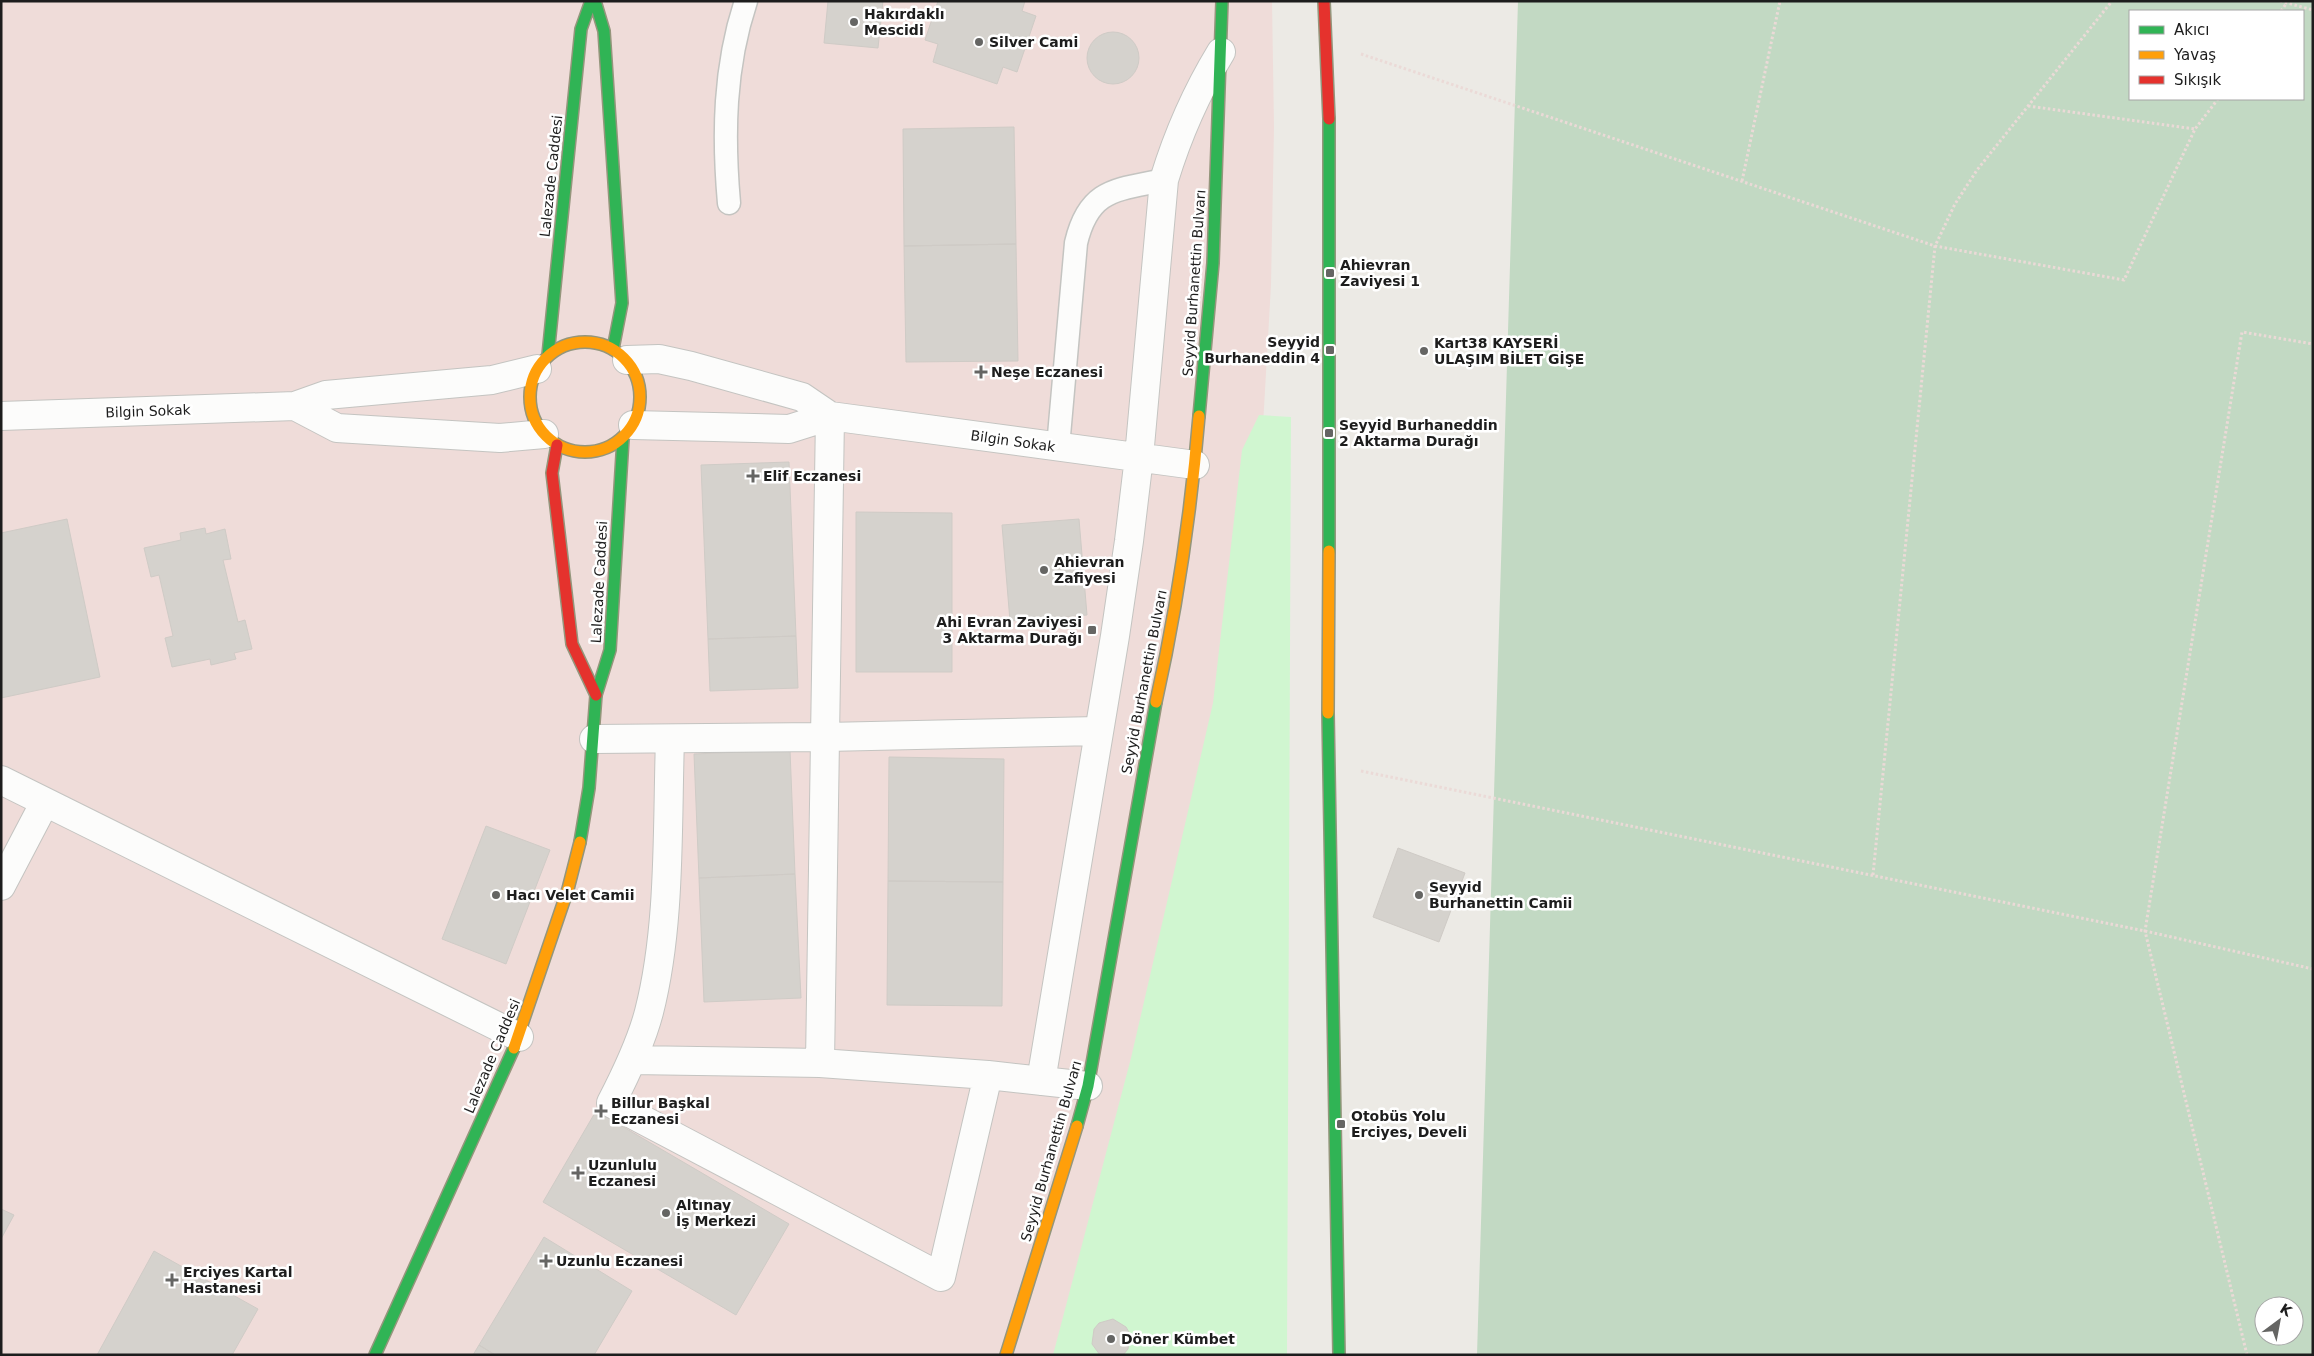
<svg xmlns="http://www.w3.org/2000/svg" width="2314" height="1356" viewBox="0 0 2314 1356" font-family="'DejaVu Sans',sans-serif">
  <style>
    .commercial { fill: #efdcd9 }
    .cemetery { fill: #c2d9c3; fill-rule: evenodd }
    .park { fill: #d0f6d0 }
    .building { fill: #d5d2cd; stroke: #cfcbc6 }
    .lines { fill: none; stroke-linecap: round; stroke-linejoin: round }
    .lane-casing { stroke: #c4c4c1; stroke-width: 25 }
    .street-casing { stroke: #c4c4c1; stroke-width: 30 }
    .fast-casing { stroke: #94967c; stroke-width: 14 }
    .slow-casing { stroke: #94967c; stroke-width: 14 }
    .jam-casing { stroke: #94967c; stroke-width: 14 }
    .path { stroke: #ebdad7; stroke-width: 3; stroke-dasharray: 2.5 2.5; stroke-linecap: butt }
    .lane { stroke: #fcfcfb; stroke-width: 22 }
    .street { stroke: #fcfcfb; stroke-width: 28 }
    .fast { stroke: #30b455; stroke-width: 11 }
    .slow { stroke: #ff9f0a; stroke-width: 11 }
    .jam { stroke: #e5322d; stroke-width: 11 }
    .poi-dot { fill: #656563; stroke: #fff; stroke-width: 2 }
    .labels { text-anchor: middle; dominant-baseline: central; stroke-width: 5; stroke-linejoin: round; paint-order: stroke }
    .poi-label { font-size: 14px; font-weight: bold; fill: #1d1d1d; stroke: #fff; text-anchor: start }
    .street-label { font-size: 14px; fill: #1d1d1d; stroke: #fff }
  </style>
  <rect width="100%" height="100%" fill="#eceae5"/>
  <path class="commercial" d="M1,1H1272L1274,127L1271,285L1262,443L1161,1355H1Z"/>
  <path class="cemetery" d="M1518,1H2313V1355H1477ZM2130,11H2303V99H2130ZM2264,1306H2294V1336H2264Z"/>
  <path class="park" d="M1259,415L1291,417L1287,1355H1053L1131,1058L1213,703L1242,450Z"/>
  <path class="building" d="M828,1H883L878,48L824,43Z
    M938,1H1025L1022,11L1036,16L1017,72L1003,67L997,84L933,62L938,44L925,40Z
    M1087 58a26 26 0 1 1 52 0a26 26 0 1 1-52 0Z
    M1014,127L1016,244L904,246L903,129Z
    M1016,244L1018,361L906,362L904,246Z
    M789,462L796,636L708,639L701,465Z
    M856,512L952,513V672H856Z
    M67,519L100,677L1,698V533Z
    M1079,519L1087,615L1010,621L1002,525Z
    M205,528L206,534L225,529L231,559L223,560L238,622L245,620L252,649L234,653L236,659L211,665L210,659L172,667L165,638L173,636L159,575L151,577L144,548L181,540L180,533Z
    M796,636L798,688L710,691L708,639Z
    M790,750L795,874L699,878L694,754Z
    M889,757L1004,759L1003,882L888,881Z
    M486,826L550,850L506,964L442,939Z
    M1398,848L1465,873L1439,942L1373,917Z
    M795,874L801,998L704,1002L699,878Z
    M888,881L1003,882L1002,1006L887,1005Z
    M596,1111L789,1224L736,1315L543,1202Z
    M1,1209L14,1215L1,1239Z
    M544,1237L632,1291L594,1355H495L479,1345Z
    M154,1251L258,1309L232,1355H97Z
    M1113,1319L1126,1327L1130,1334L1128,1349L1123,1355H1100L1092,1344L1094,1329L1099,1323Z
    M479,1345L495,1355H473Z"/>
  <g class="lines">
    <defs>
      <path id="lane" d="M729,203C723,135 724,67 746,1
        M1058,447L1076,243C1089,188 1117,190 1164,180"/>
      <path id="street" d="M627,360L659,359L691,366L802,397L830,416
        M295,406L337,428L500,438L544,434
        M1,416L295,406L326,395L492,380L537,369
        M633,425L789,429L830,416L1195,465
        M594,739L826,737L1098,731
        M670,739C667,827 671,926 649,1012C641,1043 626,1074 611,1103L941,1277L988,1075
        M1,780L519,1037
        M1,886L45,802
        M632,1060L820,1063L988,1075L1088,1086
        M820,1063L830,416
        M1041,1081L1115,636L1129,541L1139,457L1164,180C1178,134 1196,93 1221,52"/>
      <path id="fast" d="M595,1L604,31L622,303L613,349
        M548,355L581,29L591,1
        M1199,416L1213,263L1222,1
        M1329,551V119
        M1328,713L1339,1355
        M580,842L589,788L596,695L610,650L623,439
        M1077,1126L1088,1086L1156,702
        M375,1355L514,1048"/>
      <path id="slow" d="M530 397a55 55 0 1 1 110 0a55 55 0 1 1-110 0Z
        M1156,702C1177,608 1191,512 1199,416
        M1328,713L1329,551
        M514,1048L568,889L580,842
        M1006,1355L1077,1126"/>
      <path id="jam" d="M1324,1L1329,119
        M557,445L552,473L572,644L596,695"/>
    </defs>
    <use href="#lane" class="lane-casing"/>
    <use href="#street" class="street-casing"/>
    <use href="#fast" class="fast-casing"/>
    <use href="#slow" class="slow-casing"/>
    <use href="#jam" class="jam-casing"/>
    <path class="path" d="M2280,1L2313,10
      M2281,11L2286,4
      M1361,54L1935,246L2124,280L2195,129L2218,99
      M2028,106L2195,129
      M1742,181L1780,1
      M1361,771L2145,931L2313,969
      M1873,875L1935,246L1955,204L1977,170L2112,1
      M2247,1355L2145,931L2242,332L2313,344"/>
    <use href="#lane" class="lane"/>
    <use href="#street" class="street"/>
    <use href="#fast" class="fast"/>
    <use href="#slow" class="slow"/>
    <use href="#jam" class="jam"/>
  </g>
  <g class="poi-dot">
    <circle cx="854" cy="22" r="5"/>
    <circle cx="979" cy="42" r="5"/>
    <rect x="1325" y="268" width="10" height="10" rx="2.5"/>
    <rect x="1325" y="345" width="10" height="10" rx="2.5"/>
    <circle cx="1424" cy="351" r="5"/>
    <path d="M978.5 364.5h5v5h5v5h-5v5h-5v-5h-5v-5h5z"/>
    <rect x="1324" y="428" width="10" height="10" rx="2.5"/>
    <path d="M750.5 468.5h5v5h5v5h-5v5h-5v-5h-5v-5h5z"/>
    <circle cx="1044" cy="570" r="5"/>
    <rect x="1087" y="625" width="10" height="10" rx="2.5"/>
    <circle cx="496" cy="895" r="5"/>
    <circle cx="1419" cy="895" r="5"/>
    <path d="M598.5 1103.5h5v5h5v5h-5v5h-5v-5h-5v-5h5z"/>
    <rect x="1336" y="1119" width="10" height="10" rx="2.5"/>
    <path d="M575.5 1165.5h5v5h5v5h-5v5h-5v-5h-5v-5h5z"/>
    <circle cx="666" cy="1213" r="5"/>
    <path d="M543.5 1253.5h5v5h5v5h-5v5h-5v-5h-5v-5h5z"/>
    <path d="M169.5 1272.5h5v5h5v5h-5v5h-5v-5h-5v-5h5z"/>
    <circle cx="1111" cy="1339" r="5"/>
  </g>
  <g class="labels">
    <g class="poi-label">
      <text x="864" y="14">Hakırdaklı<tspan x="864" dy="16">Mescidi</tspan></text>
      <text x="989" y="42">Silver Cami</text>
      <text x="1340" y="265">Ahievran<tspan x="1340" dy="16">Zaviyesi 1</tspan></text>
      <text x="1320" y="342" text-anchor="end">Seyyid<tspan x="1320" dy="16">Burhaneddin 4</tspan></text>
      <text x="1434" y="343">Kart38 KAYSERİ<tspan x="1434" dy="16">ULAŞIM BİLET GİŞE</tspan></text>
      <text x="991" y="372">Neşe Eczanesi</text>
      <text x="1339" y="425">Seyyid Burhaneddin<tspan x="1339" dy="16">2 Aktarma Durağı</tspan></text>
      <text x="763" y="476">Elif Eczanesi</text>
      <text x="1054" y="562">Ahievran<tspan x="1054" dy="16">Zafiyesi</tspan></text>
      <text x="1082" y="622" text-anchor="end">Ahi Evran Zaviyesi<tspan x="1082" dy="16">3 Aktarma Durağı</tspan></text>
      <text x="1429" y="887">Seyyid<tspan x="1429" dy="16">Burhanettin Camii</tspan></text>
      <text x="506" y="895">Hacı Velet Camii</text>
      <text x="611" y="1103">Billur Başkal<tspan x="611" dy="16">Eczanesi</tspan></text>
      <text x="1351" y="1116">Otobüs Yolu<tspan x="1351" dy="16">Erciyes, Develi</tspan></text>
      <text x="588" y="1165">Uzunlulu<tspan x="588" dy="16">Eczanesi</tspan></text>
      <text x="676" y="1205">Altınay<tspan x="676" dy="16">İş Merkezi</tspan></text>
      <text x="556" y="1261">Uzunlu Eczanesi</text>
      <text x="183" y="1272">Erciyes Kartal<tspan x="183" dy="16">Hastanesi</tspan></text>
      <text x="1121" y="1339">Döner Kümbet</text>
    </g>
    <g class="street-label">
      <text transform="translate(551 176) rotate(-84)">Lalezade Caddesi</text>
      <text transform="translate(1194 283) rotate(-86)">Seyyid Burhanettin Bulvarı</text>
      <text transform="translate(148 411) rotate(-2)">Bilgin Sokak</text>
      <text transform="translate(1013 441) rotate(8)">Bilgin Sokak</text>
      <text transform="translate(599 582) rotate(-87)">Lalezade Caddesi</text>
      <text transform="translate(1144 682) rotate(-79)">Seyyid Burhanettin Bulvarı</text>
      <text transform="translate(492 1056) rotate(-67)">Lalezade Caddesi</text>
      <text transform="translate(1051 1151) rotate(-74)">Seyyid Burhanettin Bulvarı</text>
    </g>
  </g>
  <rect width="2314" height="1356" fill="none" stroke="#1d1d1d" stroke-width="5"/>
  <rect x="2129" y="10" width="175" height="90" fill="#ffffff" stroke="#a5a5a5"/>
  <rect x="2139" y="26" width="25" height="8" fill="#30b455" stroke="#a5a5a5"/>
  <text x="2174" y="35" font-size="15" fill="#1d1d1d">Akıcı</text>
  <rect x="2139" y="51" width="25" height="8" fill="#ff9f0a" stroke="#a5a5a5"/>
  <text x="2174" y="60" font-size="15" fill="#1d1d1d">Yavaş</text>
  <rect x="2139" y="76" width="25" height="8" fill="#e5322d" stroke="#a5a5a5"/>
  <text x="2174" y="85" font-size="15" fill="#1d1d1d">Sıkışık</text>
  <g transform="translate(2279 1321) rotate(32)"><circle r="24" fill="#ffffff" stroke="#a5a5a5"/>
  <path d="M0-4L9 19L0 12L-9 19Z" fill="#656563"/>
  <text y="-8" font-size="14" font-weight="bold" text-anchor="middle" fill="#1d1d1d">K</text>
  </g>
</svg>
